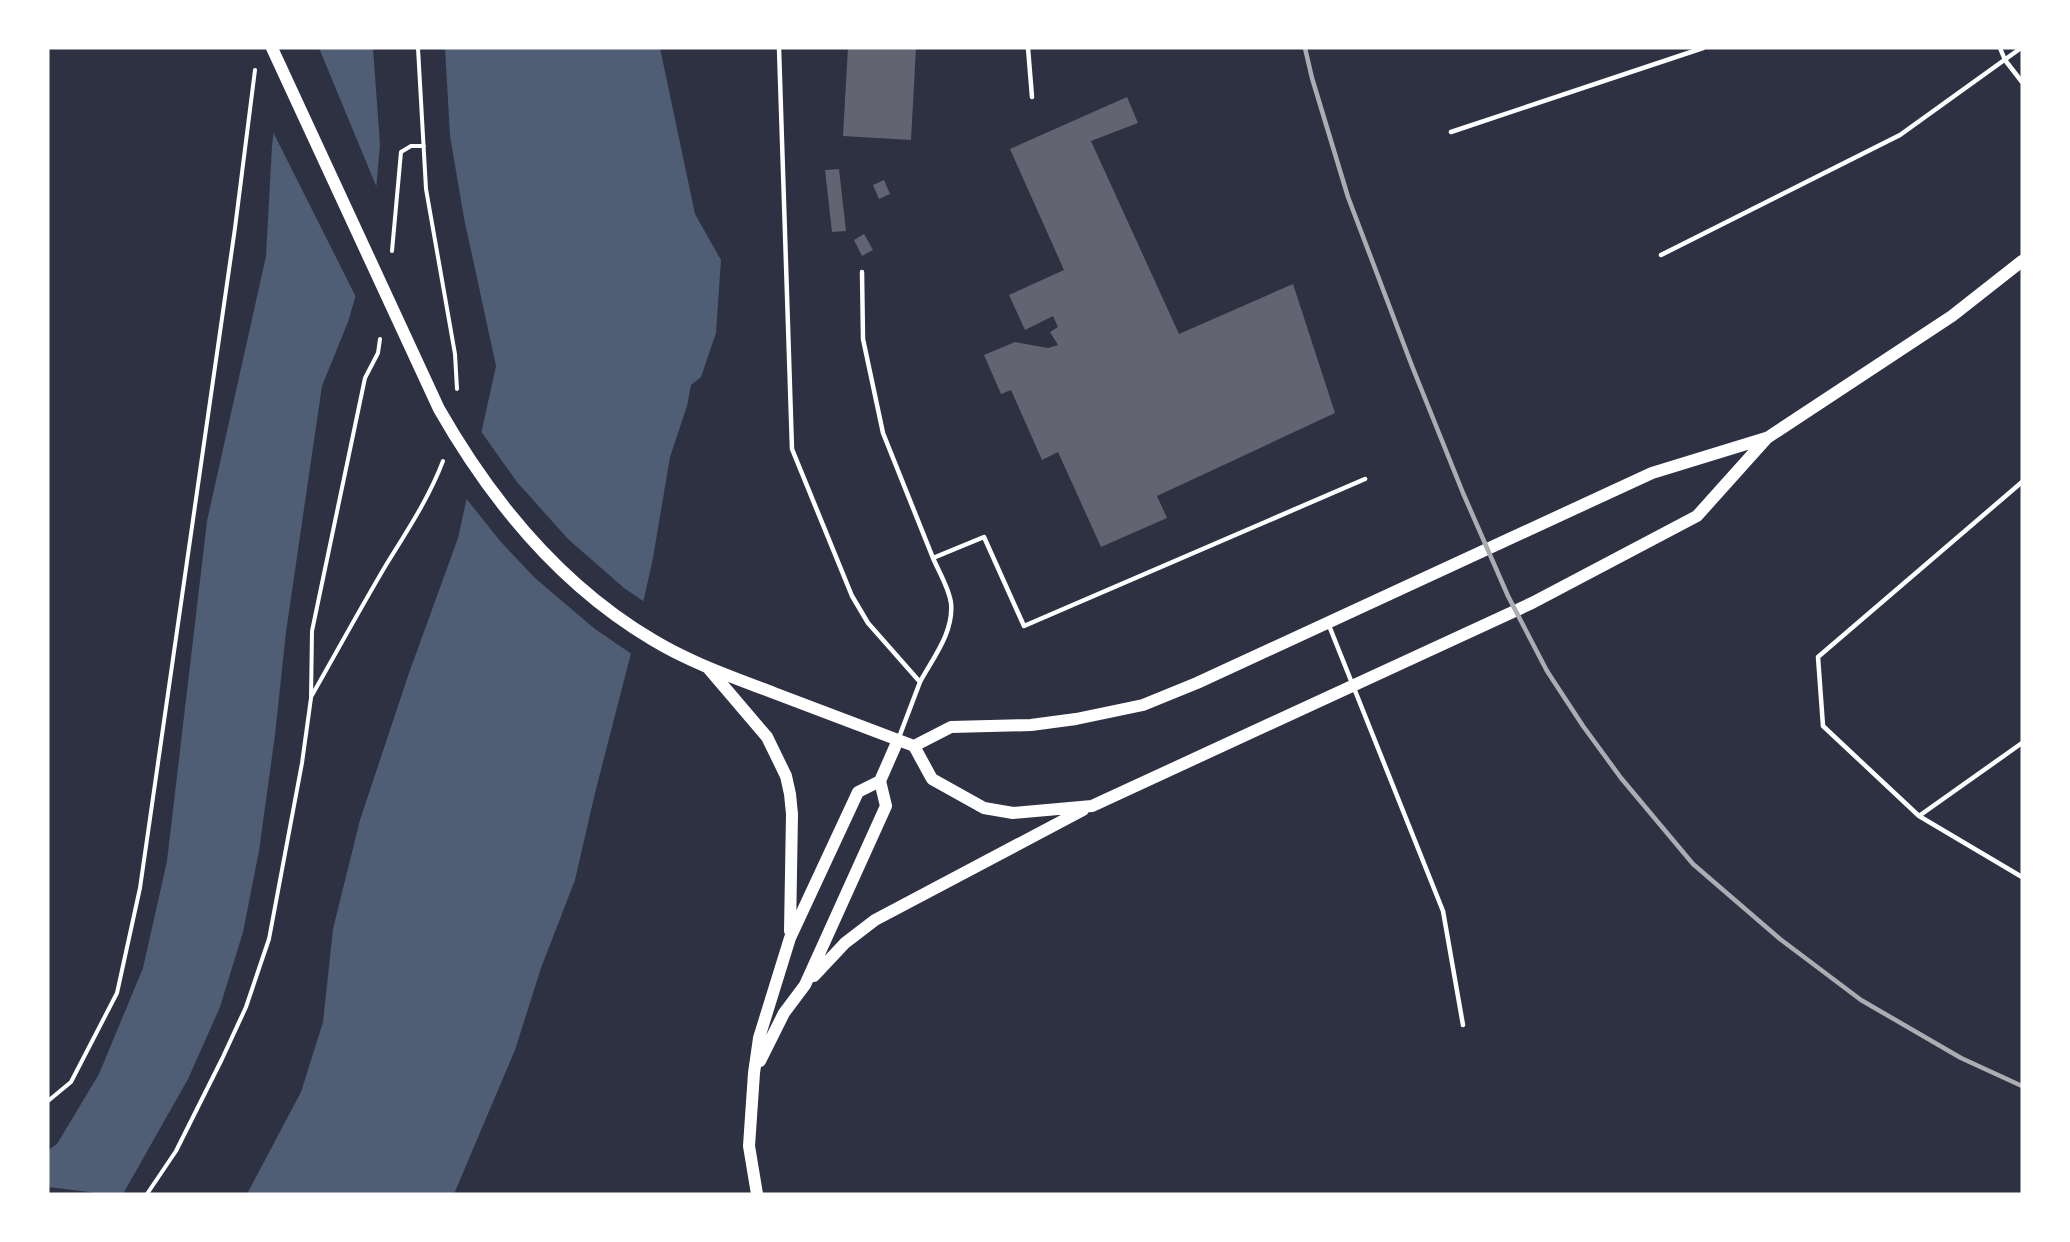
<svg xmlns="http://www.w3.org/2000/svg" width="2070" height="1242" viewBox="0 0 2070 1242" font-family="'Playfair Display',serif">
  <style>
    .water { fill: #4f5d75 }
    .pier { fill: #2d3142 }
    .building { fill: #626471 }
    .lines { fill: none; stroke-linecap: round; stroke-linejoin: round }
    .path { stroke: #fff; stroke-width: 4 }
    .service { stroke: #fff; stroke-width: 4.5 }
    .secondary { stroke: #fff; stroke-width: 12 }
    .rail { stroke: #abadb3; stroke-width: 4.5 }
  </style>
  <rect width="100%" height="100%" fill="#2d3142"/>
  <path class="water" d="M284,48H373L380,145L375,201L368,254L348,322L322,386L286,632L275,735L259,851L243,932L220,1007L188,1079L123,1194H48V1150L57,1144L99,1074L143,968L167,861L207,521L266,256L272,146Z
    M445,48H660L695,214L721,260L716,333L701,377L691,385L687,406L670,457L653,558L637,630L595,793L575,880L541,968L515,1050L454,1194H247L301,1092L323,1022L333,929L360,820L409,673L458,538L496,366L464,218L450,136Z"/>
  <path class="pier" d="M281,48H319L379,193L371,255L358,301L271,128Z
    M480,430L517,482L568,539L624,588L646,603L633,655L595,629L535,578L501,542L465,497Z
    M48,1187L105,1194H48Z"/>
  <path class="building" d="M848,48H916L911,140L843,136Z
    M1127,97L1138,123L1091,141L1179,334L1293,284L1335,413L1157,496L1167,518L1101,547L1058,452L1042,460L1011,390L1001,394L984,355L1015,342L1048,348L1058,345L1050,332L1058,327L1053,316L1025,330L1009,295L1064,270L1010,149Z
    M839,169L846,231L832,232L825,170Z
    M884,180L890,194L879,199L873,185Z
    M864,234L873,250L862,256L854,240Z"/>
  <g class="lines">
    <path class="path" d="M418,48L426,189L455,354L457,389
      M392,251L401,152L411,146H424
      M311,697C336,653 360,609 386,565C407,531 429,498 443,461
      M48,1101L71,1082L117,993L140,888L235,228L255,70
      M147,1194L176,1151L222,1059L246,1007L269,939L302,763L311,698L312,631L365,378L378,353L380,339"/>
    <path class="service" d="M779,48L792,449L852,596L868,623L920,682L898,740
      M1028,48L1032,97
      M2000,48L2005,60L2022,82
      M1451,132L1703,48
      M1661,255L1900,135L2021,48
      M862,272L863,339L883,433L933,558L984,537L1024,626L1365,479
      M2022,482L1818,657L1823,726L1919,816L2022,877
      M1328,623L1443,911L1463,1025
      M920,682C933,658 954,632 951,603C949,588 939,572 933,558
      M1919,816L2022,743"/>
    <path class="secondary" d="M272,48L439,409C492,502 560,585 653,640C691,663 733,677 774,693C821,711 868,729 914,746L932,779L984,808L1013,813L1092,806L1532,603L1697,516L1767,438L1952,316L2022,261
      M709,669L767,737L786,776L790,794L792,814L790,931
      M914,746L951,727L1031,725L1076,719L1143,705L1197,683L1652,473L1766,438
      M814,976L845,943L875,920L1083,810
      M760,1061L784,1013L805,985L886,806L880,781L898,740
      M757,1194L749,1146L754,1073L759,1038L790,938L858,792L880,781"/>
    <path class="rail" d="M1305,48L1312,78L1348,197L1412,366L1463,493L1508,596L1547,671L1583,726L1621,778L1693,864L1780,939L1861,1000L1961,1058L2022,1086"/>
  </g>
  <rect width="2070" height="1242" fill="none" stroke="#ffffff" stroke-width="99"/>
</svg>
